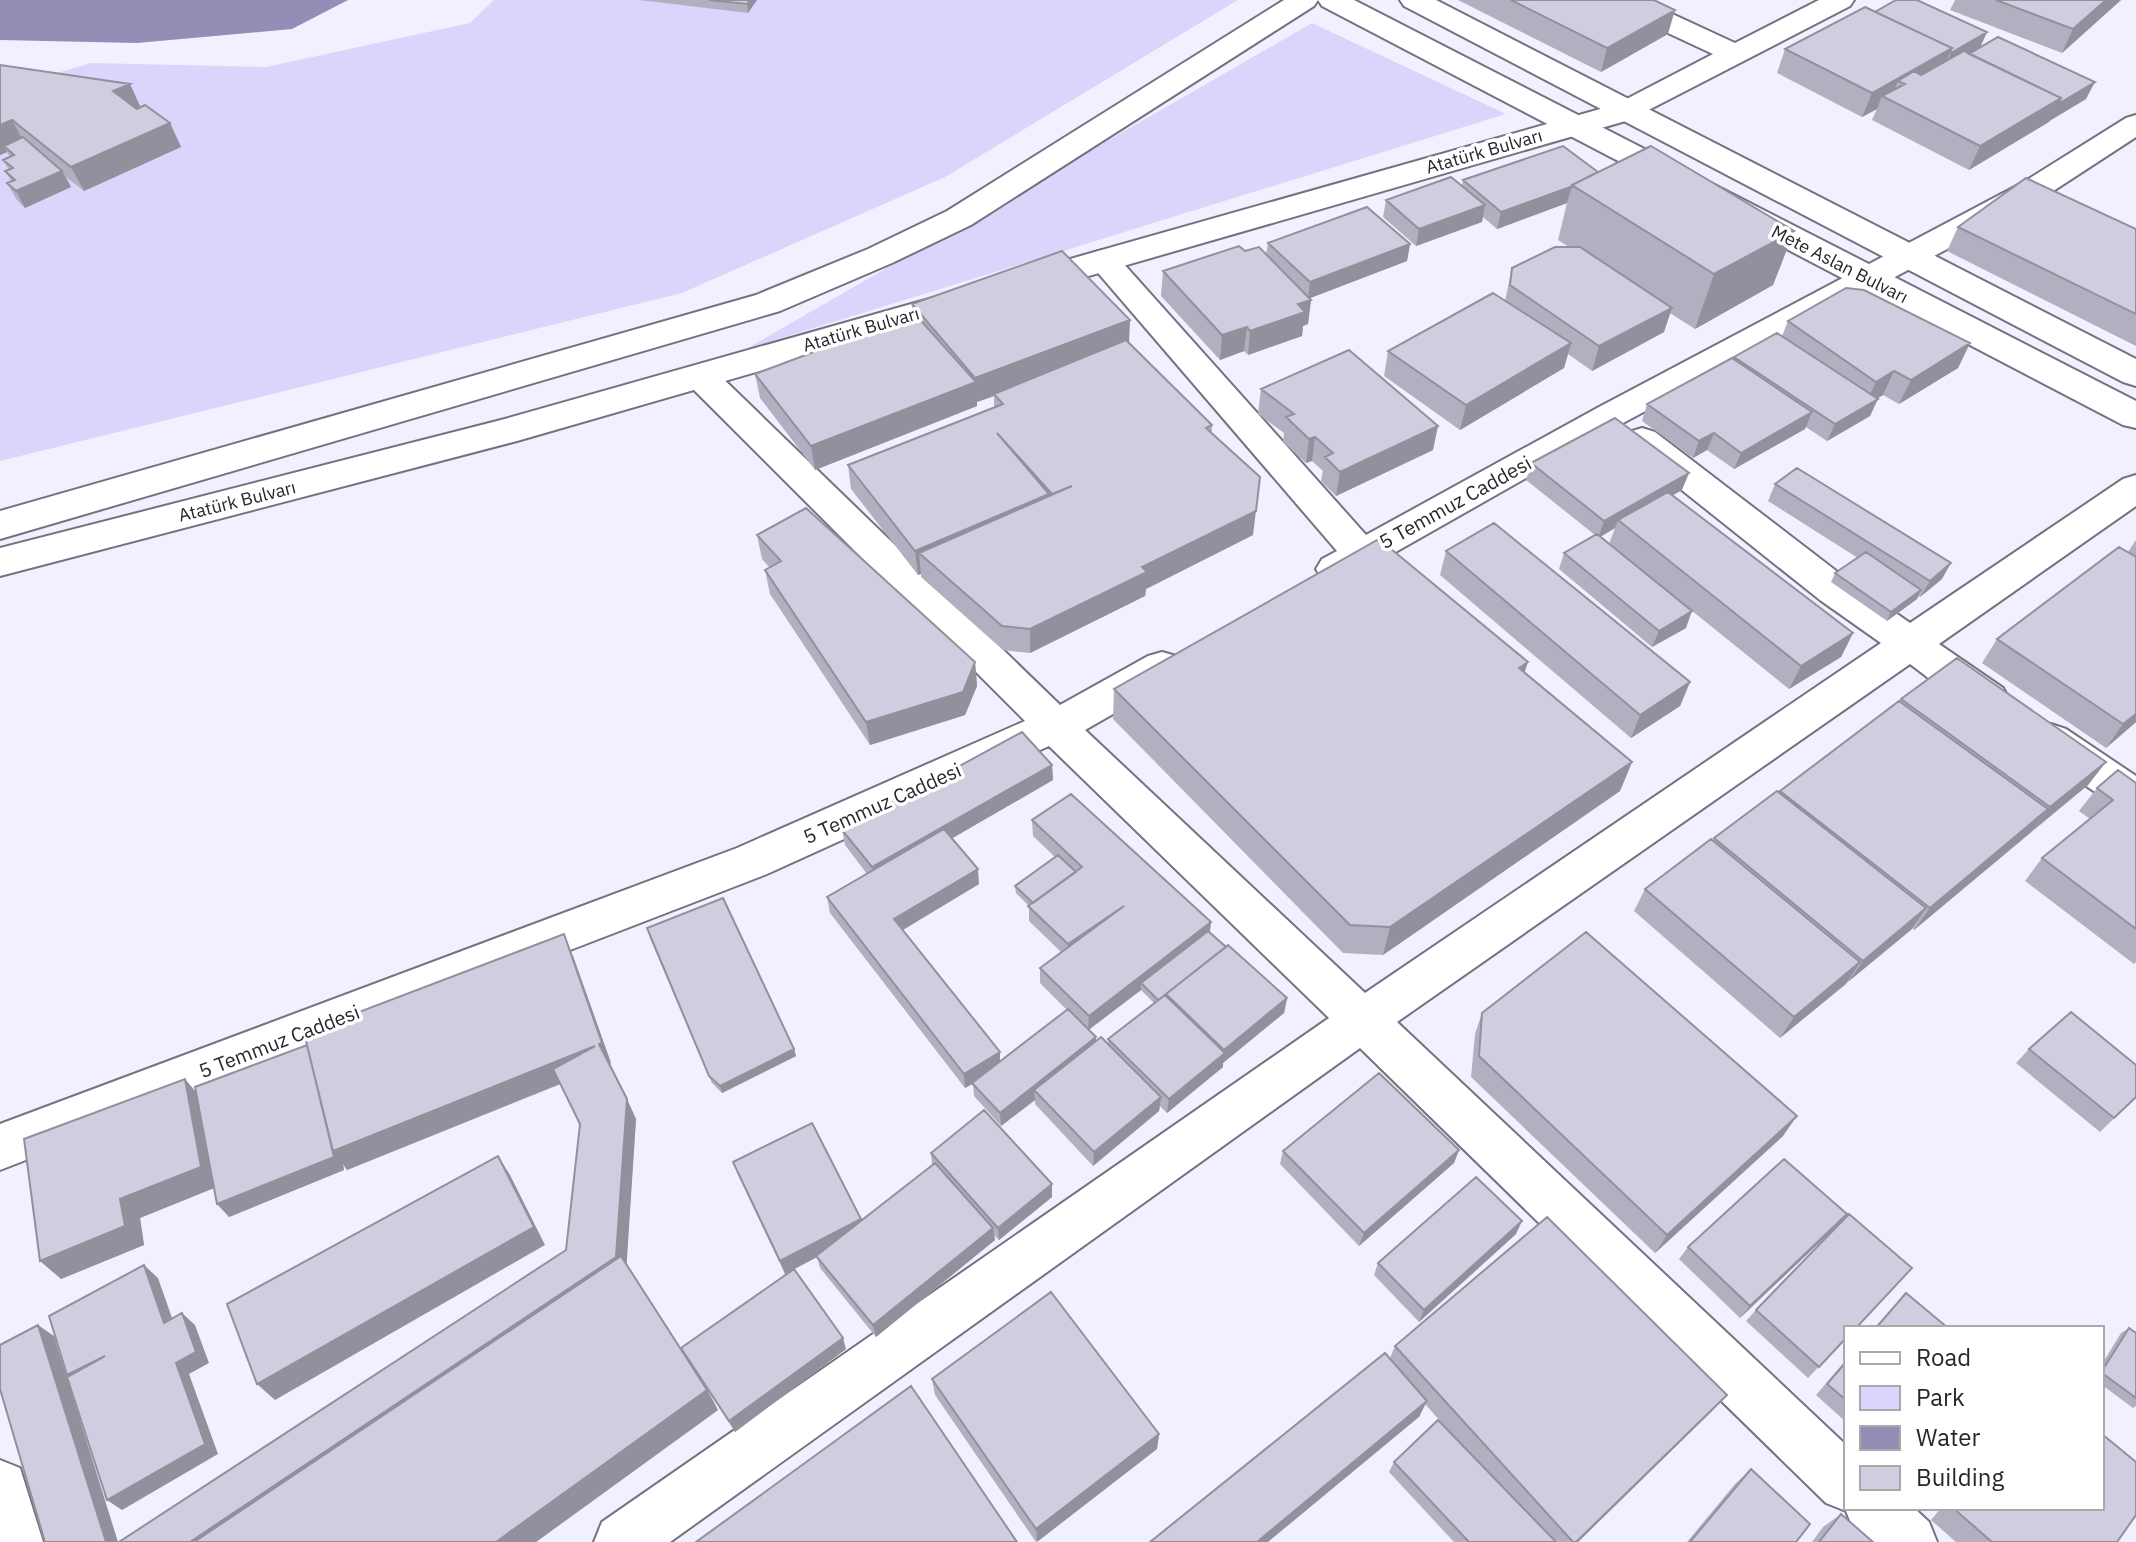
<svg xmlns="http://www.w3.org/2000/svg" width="2136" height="1542" viewBox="0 0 2136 1542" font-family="'IBM Plex Sans',sans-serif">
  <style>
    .green { fill: #dad5fb }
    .water { fill: #938eb5 }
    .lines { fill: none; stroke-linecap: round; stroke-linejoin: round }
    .minor-casing { stroke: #747282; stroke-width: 4 }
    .tertiary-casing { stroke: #747282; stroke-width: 4 }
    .secondary-casing { stroke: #747282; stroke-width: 4 }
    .minor { fill: #fff; fill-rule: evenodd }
    .tertiary { fill: #fff; fill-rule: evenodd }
    .secondary { fill: #fff; fill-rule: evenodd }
    .wall { fill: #b2b0c0; fill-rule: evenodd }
    .shaded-wall { fill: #91909c }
    .building { fill: #cfcddf; stroke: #91909c; stroke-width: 2 }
    .labels { text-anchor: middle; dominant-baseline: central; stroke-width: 7; stroke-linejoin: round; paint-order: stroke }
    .far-street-label { font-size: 18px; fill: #27262c; stroke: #fff }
    .street-label { font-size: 20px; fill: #27262c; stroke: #fff }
  </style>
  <rect width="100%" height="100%" fill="#f1f0fe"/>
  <path class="green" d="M494,0H1238L945,177L682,293L0,461V90L91,63L266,67L470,23Z
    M1312,23L1506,114L746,349Z"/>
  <path class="water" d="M0,0H348L292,29L137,43L0,40Z"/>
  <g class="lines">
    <defs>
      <path id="minor" d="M1606,0H1642L1735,43L1819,0H1854L1850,6L1635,117L1625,120L1615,117L1610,111L1615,105L1713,54L1610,6Z
        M2136,115V137L2044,197L1623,423L1348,579L1335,583L1322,579L1316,569L1322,559L1337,551L1087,260L1092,253L1103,250L1114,253L1366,535L1599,407L2022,183L2126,118Z
        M700,365L712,368L1060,705L1148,656L1162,652L1176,656L1182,667L1176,678L1085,730L1365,993L1881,643L1820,600L1629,448L1624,440L1629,432L1642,428L1655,432L1848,580L1910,623L2123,479L2136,475V506L1939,644L2003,688L2009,699L2003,710C1971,720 1936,682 1910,664L1397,1022L1846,1445V1508H1914L1929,1522L1937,1542H1868L1853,1528L1846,1511L1826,1503L1360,1048L670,1542H594L602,1522L1329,1018L1049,746L767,874L0,1170V1124L737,848L1025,721L688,384L683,376L688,368Z
        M2051,724L2066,729L2136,776V815L2121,810L2036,751L2030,740L2036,729Z
        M0,1460L20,1468L43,1542H0Z"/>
      <path id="tertiary" d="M1284,0H1318L1314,6L971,225L892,263L780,311L0,539V511L756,295L868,249L947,211Z
        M1625,102L1636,104L1640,111L1636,118L517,441L0,576V548L501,420Z"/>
      <path id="secondary" d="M1318,0H1354L2136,401V428L2123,425L1322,6Z
        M1400,0H1436L2136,359V386L2123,382L1404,6Z"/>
    </defs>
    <use href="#minor" class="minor-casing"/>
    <use href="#tertiary" class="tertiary-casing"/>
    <use href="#secondary" class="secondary-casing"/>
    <use href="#minor" class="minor"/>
    <use href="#tertiary" class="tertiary"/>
    <use href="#secondary" class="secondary"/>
  </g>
  <path class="wall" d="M639,0H757L748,13Z
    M1458,0H1654L1668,34L1601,72Z
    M1955,0H2121L2062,53L1950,10Z
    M1875,12L1980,48L2086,99L1969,170L1872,120L1877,109L1862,117L1777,73L1785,49Z
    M0,65L140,107L170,123L181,147L84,191L66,177L71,187L25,208L17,200L7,183L11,181L5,171L9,170L3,160L10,157L7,152L0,155Z
    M1598,172L1794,231L1773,285L1695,329L1670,313L1664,332L1592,371L1568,354L1564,368L1460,430L1384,376L1388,351L1505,301L1512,268L1569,247L1558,240L1567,203L1497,229L1483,217L1482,222L1416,246L1383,217L1386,200L1462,186L1463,180Z
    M1958,227L2136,229V346L1947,251Z
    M1268,243L1410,244L1407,261L1309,298L1311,300L1308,324L1303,326L1302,336L1248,355L1244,351L1220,360L1161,296L1163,271L1245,251L1266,255Z
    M912,304L1129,343L1212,425V434L1253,535L1146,589L1145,596L1030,653L1003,650L921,577V574L918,575L851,489L848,465L994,407V396L977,402V406L815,470L760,398L755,374L912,315Z
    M1788,321L1970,343L1958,368L1899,404L1883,395L1877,398L1870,416L1827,441L1806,427L1805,429L1734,469L1707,450L1693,458L1642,421L1647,404L1734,358V357L1782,336Z
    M1261,389L1433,450L1336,496L1321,481L1323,471L1312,461L1306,463L1283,442L1284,433L1258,414Z
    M1531,463L1682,490L1673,495L1853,633L1841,657L1789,689L1609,544L1615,528L1600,537L1686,628L1652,647L1559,569L1564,553L1595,535L1526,480Z
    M1775,484L1942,579L1920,597L1918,596L1917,599L1887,621L1831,582L1835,573L1858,558L1768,501Z
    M757,535L975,662L977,686L965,715L870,745L770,594L765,570L770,568L762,559Z
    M2136,540V722L2106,748L1982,663L1997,639L2128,552Z
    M1446,551L1690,682L1680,706L1631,738L1440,575Z
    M1524,672L1632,762L1620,791L1383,955L1343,953L1113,719L1114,689Z
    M1901,699L2106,762L2088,785L1914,930L1912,928L1780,1038L1634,911L1645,889L1779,792Z
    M1052,765L1053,780L952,838L979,884L903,930L1000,1052V1061L1067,1010L1040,983V968L1061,952L1029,921V906L1016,893L1015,886L1055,857L1033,836L1032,820L1211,922L1210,932L1287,998L1284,1013L1223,1063V1067L1167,1113L1160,1106L1159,1111L1093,1166L1035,1104V1100L1001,1126L974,1096L973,1084L965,1088L830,913L827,897L867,874L845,845L842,830ZM1141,990L1154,1003L1108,1039V1044L1096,1041L1089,1030Z
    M2136,783V962L2134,964L2025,881L2042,858L2090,819L2079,811L2097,788Z
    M649,936L794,1049L796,1056L722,1093L712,1083Z
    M573,956L611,1063L610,1064L636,1119L626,1264L686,1356L846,1349L735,1432L708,1390L718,1410L536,1542H119L566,1250L580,1124L561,1084L347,1170L343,1164L344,1170L229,1217L214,1188L140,1218L144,1245L61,1279L195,1092Z
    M1482,1013L1783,1136L1655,1253L1471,1077L1475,1034Z
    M2029,1049L2136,1097L2100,1132L2016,1063Z
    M1459,1150L1454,1163L1359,1246L1280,1164L1283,1151Z
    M931,1153L1052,1184V1197L999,1240L994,1235L995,1240L876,1337L820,1268L817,1257L785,1274L738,1175L733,1162L861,1221L932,1165Z
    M1847,1214L1836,1227L1740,1318L1679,1259L1688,1247Z
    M1516,1234L1419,1322L1374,1275L1378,1263Z
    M1906,1293L1948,1328H1874Z
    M1756,1310L1846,1338L1808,1378L1746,1321Z
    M2129,1328L2136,1333V1406L2133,1408L2102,1385V1364L2121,1333Z
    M1395,1346L1712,1411L1578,1542H1454L1389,1472L1394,1462L1459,1442L1425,1404L1419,1417L1390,1358Z
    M1846,1360V1422L1816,1395Z
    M932,1379L1159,1434L1157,1449L1036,1542L935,1395Z
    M1751,1469L1796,1542H1687L1735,1484Z
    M1941,1508H2102L2117,1542H1956L1931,1520Z
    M1841,1514L1873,1542H1812L1823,1527Z"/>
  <path class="shaded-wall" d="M750,0H757L748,13L747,4Z
    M2106,0H2121L2062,53L2073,29Z
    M1675,10L1668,34L1601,72L1607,48Z
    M1987,32L1980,48L1944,70L1951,53Z
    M1952,48L1942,72L1905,84L1898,81L1890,100L1882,96L1877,109L1862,117L1872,93Z
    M2095,82L2086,99L2049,121L2058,104Z
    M130,84L141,108L124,115L113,91Z
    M2061,98L2049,122L1969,170L1980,146Z
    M12,120L25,144L4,146L7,152L0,155V125Z
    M170,123L181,147L84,191L71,167Z
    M62,171L71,187L25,208L16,191Z
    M1572,186L1567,203L1497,229L1501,212Z
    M1485,205L1482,222L1416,246L1419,229Z
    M1794,231L1773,285L1695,329L1714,274Z
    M1410,244L1407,261L1308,299L1310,282Z
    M1311,300L1308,324L1303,326L1302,336L1248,355L1250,331L1298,304Z
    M1672,308L1664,332L1592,371L1599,346Z
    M1130,320L1129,345L994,394V396L977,402V406L815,470L811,446L975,382V378Z
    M1247,327L1244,351L1220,360L1222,335Z
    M1571,343L1564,368L1460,430L1466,405Z
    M1970,343L1958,368L1899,404L1911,380Z
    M1894,371L1883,395L1864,407L1876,382Z
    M1878,399L1870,416L1827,441L1835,424Z
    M1812,412L1805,429L1734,469L1741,453Z
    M1438,426L1433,450L1336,496L1340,472Z
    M1714,433L1707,450L1693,458L1699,441Z
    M1315,437L1312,461L1306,463L1309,439Z
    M1689,473L1682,490L1623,524L1618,520L1615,528L1598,538L1604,521Z
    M1260,477L1253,535L1146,589L1145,596L1030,653V629L1142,567Z
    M1049,494L1050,518L919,553L921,574L918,575L915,551Z
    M1951,563L1942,579L1920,597L1930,581Z
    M1921,590L1917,599L1887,621L1891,612Z
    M1692,611L1686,628L1652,647L1659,631Z
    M1853,633L1841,657L1789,689L1801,666Z
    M975,662L977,686L965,715L870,745L866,722Z
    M1528,662L1518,692L1519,668Z
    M1690,682L1680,706L1631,738L1640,715Z
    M2136,714V722L2106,748L2123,724Z
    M1632,762L1620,791L1383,955L1390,927Z
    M2106,762L2088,785L2033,830L2050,807Z
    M1052,765L1053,780L875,883L872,867Z
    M2048,809L2031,832L1914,930L1930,908Z
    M978,869L979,884L896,934L894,919Z
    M1124,906L1068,959V944Z
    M1926,908L1911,930L1848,982L1863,961Z
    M1211,922L1209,937L1141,983V990L1088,1030L1089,1016Z
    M564,934L573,956L611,1063L608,1065L599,1044Z
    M1860,962L1846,984L1780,1038L1794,1017Z
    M1287,998L1284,1013L1223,1063V1067L1167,1113L1169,1099L1223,1054L1224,1050Z
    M1096,1037V1051L1034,1090L1035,1100L1001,1126L1000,1113Z
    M307,1045L595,1046L604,1066L347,1170L343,1164L344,1170L229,1217L217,1204Z
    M794,1049L796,1056L722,1093L720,1086Z
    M1000,1052V1066L965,1088L964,1074Z
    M185,1079L202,1099L219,1186L140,1218L144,1245L61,1279L40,1261L120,1199Z
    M1161,1097L1159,1111L1093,1166L1094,1152Z
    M627,1099L636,1119L626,1274L230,1542H190L616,1257Z
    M1797,1116L1783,1136L1655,1253L1667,1235Z
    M1459,1150L1454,1163L1359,1246L1364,1233Z
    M498,1156L510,1175L545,1245L275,1400L257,1384Z
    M1052,1184V1197L999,1240L998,1228Z
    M1847,1214L1836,1227L1740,1318L1750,1306Z
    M861,1219L864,1232L785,1274L780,1261Z
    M1522,1221L1516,1234L1419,1322L1424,1310Z
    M993,1228L995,1240L876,1337L873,1325Z
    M144,1265L158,1278L178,1335L164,1323Z
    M182,1313L195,1325L209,1363L189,1374L218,1454L122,1510L107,1500L176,1363Z
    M38,1325L54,1336L118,1542H106Z
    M843,1338L846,1349L735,1432L729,1421Z
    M707,1390L718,1410L536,1542H496Z
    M1727,1395L1712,1411L1578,1542H1576Z
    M1427,1401L1419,1417L1268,1542H1257Z
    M1159,1434L1157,1449L1037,1542L1036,1529Z"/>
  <path class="building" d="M709,0H750L747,4Z
    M1511,0H1654L1675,10L1607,48Z
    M1896,0H1917L1987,32L1951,53L1950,52L1952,48L1875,12Z
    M1996,0H2106L2073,29Z
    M1865,7L1952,48L1872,93L1785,49Z
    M1998,37L2095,82L2058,104L2061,98L1969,54Z
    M1964,51L2061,98L1980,146L1882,96L1905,84L1898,81L1914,71L1921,75Z
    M0,65L130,84L113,91L137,109L145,105L170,123L71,167L12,120L0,125Z
    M23,137L62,171L16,191L7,183L15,180L5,171L13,168L3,160L14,155L4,146Z
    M1563,146L1598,172L1572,185L1573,186L1501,212L1463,180Z
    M1651,146L1794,231L1714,274L1572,185Z
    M1451,177L1485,205L1419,229L1386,200Z
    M2026,178L2136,229V314L1958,227Z
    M1367,207L1410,244L1310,282L1268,243Z
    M1239,246L1245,251L1259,247L1311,300L1298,304L1305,312L1250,331L1247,327L1222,335L1163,271Z
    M1555,247H1580L1672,308L1599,346L1510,285L1512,268Z
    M1062,251L1130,320L975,378L912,304Z
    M1846,288L1864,290L1970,343L1911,380L1894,371L1876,382L1788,321Z
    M1493,293L1571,343L1466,405L1388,351Z
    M915,314L976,382L811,446L755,374Z
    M1777,333L1878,399L1835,424L1734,357Z
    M1126,340L1212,425L1206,428L1260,477L1256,511L1142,567L1147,572L1030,629L1002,626L919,553L1072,486L1052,494L997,433L1049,494L915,551L848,465L1003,404L994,394Z
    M1349,350L1438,426L1340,472L1325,457L1333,453L1315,437L1309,439L1286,417L1294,414L1261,389Z
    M1732,358L1812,412L1741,453L1714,433L1699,441L1647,404Z
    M1615,418L1689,473L1604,521L1531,463Z
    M1797,468L1951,563L1930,581L1775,484Z
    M1668,492L1853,633L1801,666L1618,520Z
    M806,508L975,662L963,692L866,722L765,570L781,561L757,535Z
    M1494,523L1690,682L1640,715L1446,551Z
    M1597,534L1692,611L1659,631L1564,553Z
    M1379,539L1528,662L1519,668L1632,762L1390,927L1350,925L1114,689Z
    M2119,547L2136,557V714L2123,724L1997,639Z
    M1866,552L1921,590L1891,612L1835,573Z
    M1957,658L2106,762L2050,807L1901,699Z
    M1899,701L2048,809L1930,908L1780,791Z
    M1022,732L1052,765L872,867L842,830Z
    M2118,770L2136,783V929L2042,858L2113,800L2097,788Z
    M1777,791L1926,908L1863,961L1714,838Z
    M1071,794L1211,922L1089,1016L1040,968L1124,906L1068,944L1028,906L1082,867L1032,820Z
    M944,829L978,869L894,919L1000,1052L964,1074L827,897Z
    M1711,839L1860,962L1794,1017L1645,889Z
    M1058,855L1076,872L1033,903L1015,886Z
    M723,898L794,1049L720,1086L709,1076L647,928Z
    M1208,931L1226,947L1166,994V996L1165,995L1158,1000L1141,983Z
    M1586,932L1797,1116L1667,1235L1479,1056L1482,1013Z
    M564,934L602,1043L599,1044L627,1099L616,1257L190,1542H119L566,1250L580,1124L553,1069L595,1046L333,1151L304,1033Z
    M1228,945L1287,998L1224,1050L1166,994Z
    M1165,995L1225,1053L1169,1099L1108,1039Z
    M1068,1009L1096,1037L1000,1113L972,1083Z
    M2071,1012L2136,1065V1097L2114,1118L2029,1049Z
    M1101,1037L1161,1097L1094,1152L1034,1090Z
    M307,1045L334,1157L217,1204L195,1087Z
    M1379,1073L1459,1150L1364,1233L1283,1151Z
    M185,1079L201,1167L120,1199L125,1226L40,1261L24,1139Z
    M984,1110L1052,1184L998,1228L931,1153Z
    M812,1123L861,1219L780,1261L733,1162Z
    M498,1156L534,1227L257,1384L227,1304Z
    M1784,1159L1847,1214L1750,1306L1688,1247Z
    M935,1163L993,1228L873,1325L816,1256Z
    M1476,1177L1522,1221L1424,1310L1378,1263Z
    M1849,1214L1912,1268L1856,1328H1846V1338L1819,1367L1756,1310Z
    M1547,1217L1727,1395L1576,1542H1573L1395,1346Z
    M621,1256L707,1390L496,1542H194Z
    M144,1265L164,1323L182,1313L196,1352L176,1363L205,1444L107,1500L67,1377L105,1356L67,1375L49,1316Z
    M794,1269L843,1338L729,1421L681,1348Z
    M1051,1292L1159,1434L1036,1529L932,1379Z
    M1906,1293L1948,1328H1876Z
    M38,1325L106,1542H45L0,1389V1345Z
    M2129,1328L2136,1333V1398L2102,1373V1371Z
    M1385,1353L1427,1401L1257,1542H1150Z
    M1846,1362V1400L1827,1384Z
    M911,1386L1017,1542H696Z
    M1438,1420L1556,1542H1469L1394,1462Z
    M2102,1434L2136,1462V1515L2117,1542H1992L1953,1508H2102Z
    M1751,1469L1810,1524L1796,1542H1690Z
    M1841,1514L1873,1542H1819Z"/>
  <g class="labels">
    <g class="far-street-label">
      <text transform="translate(1484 151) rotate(-16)">Atatürk Bulvarı</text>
      <text transform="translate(1840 264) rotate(27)">Mete Aslan Bulvarı</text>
      <text transform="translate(861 329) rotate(-16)">Atatürk Bulvarı</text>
      <text transform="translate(237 501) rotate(-14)">Atatürk Bulvarı</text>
    </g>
    <g class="street-label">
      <text transform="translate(1455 502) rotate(-29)">5 Temmuz Caddesi</text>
      <text transform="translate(882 803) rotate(-24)">5 Temmuz Caddesi</text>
      <text transform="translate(279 1041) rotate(-21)">5 Temmuz Caddesi</text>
    </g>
  </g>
  <rect x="1844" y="1326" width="260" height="184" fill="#ffffff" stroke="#a9a8ab" stroke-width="2"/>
  <rect x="1860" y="1352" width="40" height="12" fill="#ffffff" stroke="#a9a8ab" stroke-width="2"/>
  <text x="1916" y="1366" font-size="24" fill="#27262c">Road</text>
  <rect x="1860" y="1386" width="40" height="24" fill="#dad5fb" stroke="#a9a8ab" stroke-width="2"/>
  <text x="1916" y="1406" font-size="24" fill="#27262c">Park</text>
  <rect x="1860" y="1426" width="40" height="24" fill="#938eb5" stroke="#a9a8ab" stroke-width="2"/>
  <text x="1916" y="1446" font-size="24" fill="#27262c">Water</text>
  <rect x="1860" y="1466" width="40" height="24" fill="#cfcddf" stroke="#a9a8ab" stroke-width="2"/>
  <text x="1916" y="1486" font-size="24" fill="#27262c">Building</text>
</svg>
